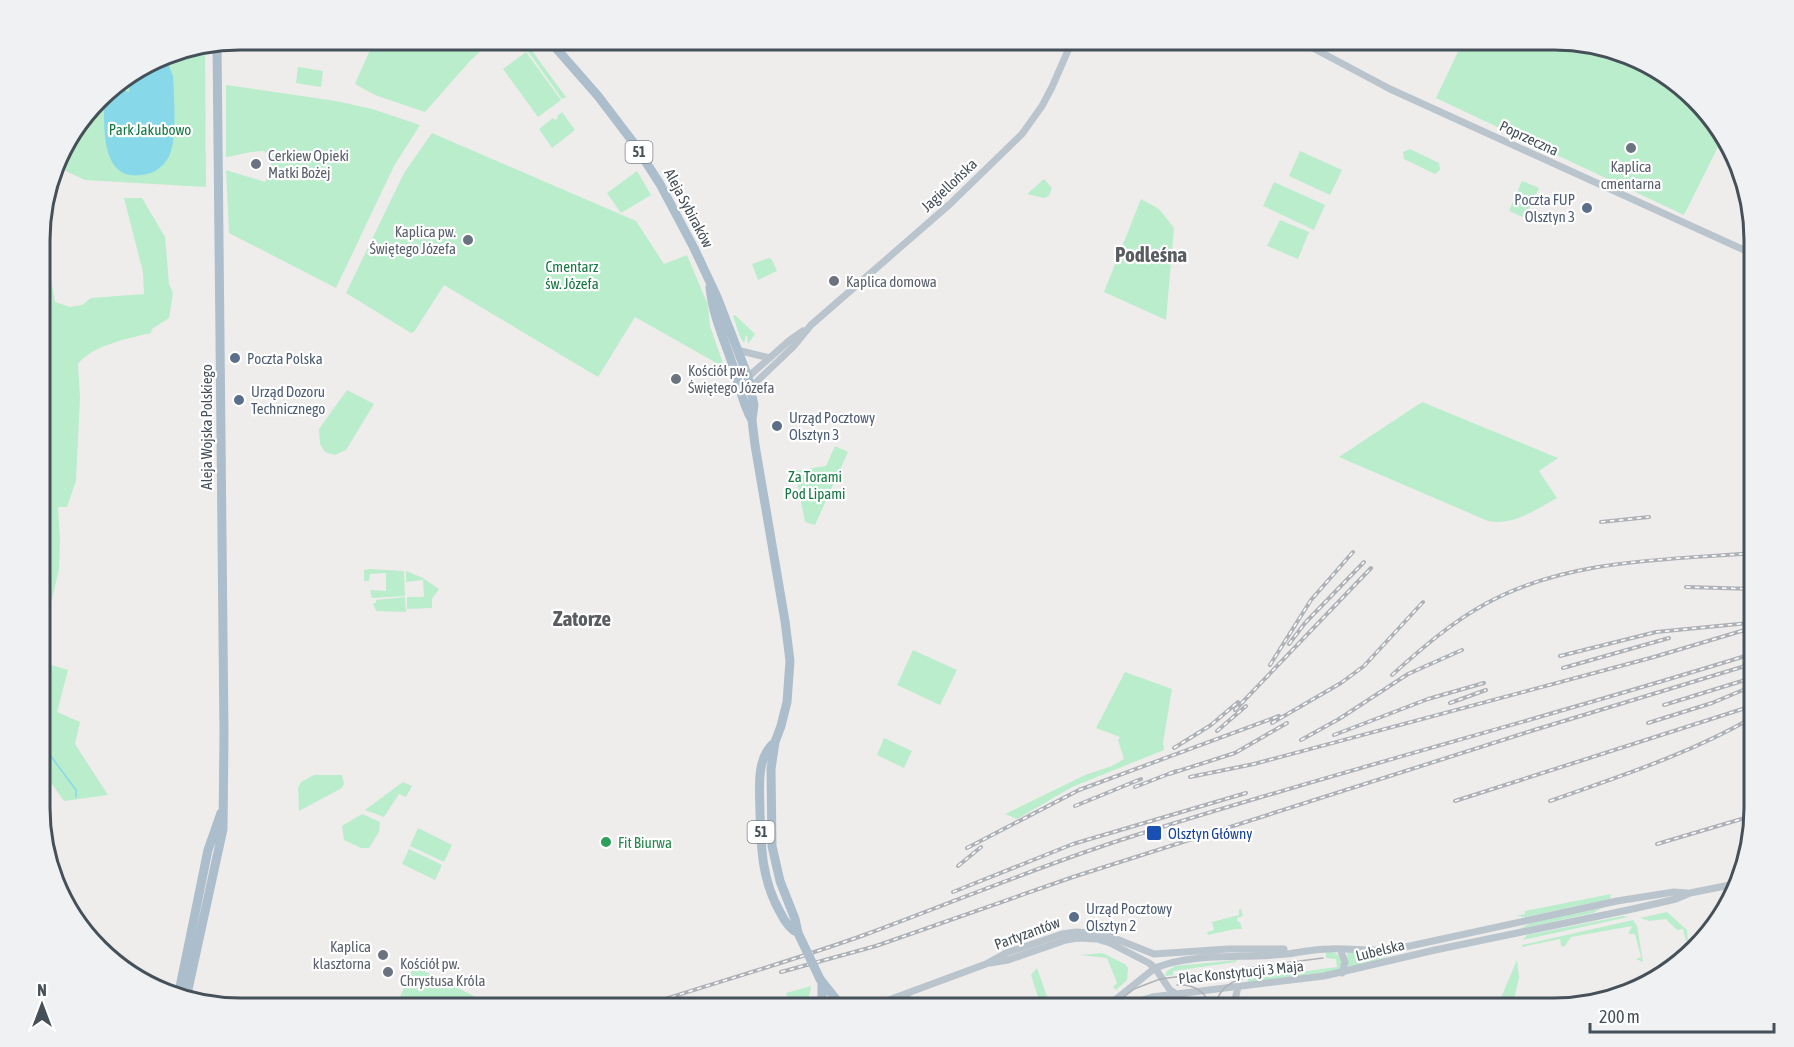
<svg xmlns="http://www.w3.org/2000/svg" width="1794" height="1047" viewBox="0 0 1794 1047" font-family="'Asap Condensed',sans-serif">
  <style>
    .green { fill: #baedcc }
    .water { fill: #87d9ea }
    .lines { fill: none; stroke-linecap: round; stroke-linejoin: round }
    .stream { stroke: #87d9ea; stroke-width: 1.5 }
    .minor { stroke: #bac4cc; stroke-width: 7 }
    .major { stroke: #acbdcb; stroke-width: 9 }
    .tram { stroke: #aeb2b7; stroke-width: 1.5 }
    .rail-casing { stroke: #aeb2b7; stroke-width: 4 }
    .rail { stroke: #fff; stroke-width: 1.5; stroke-dasharray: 4.5; stroke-linecap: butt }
    .major-bridge { stroke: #acbdcb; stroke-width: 9 }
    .worship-dot { fill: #6b7280; stroke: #fff; stroke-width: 2 }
    .service-dot { fill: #5c6f8a; stroke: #fff; stroke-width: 2 }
    .transit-dot { fill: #1a4fb4; stroke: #fff; stroke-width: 2 }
    .leisure-dot { fill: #2e9e5b; stroke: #fff; stroke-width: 2 }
    .labels { text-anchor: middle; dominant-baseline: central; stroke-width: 4.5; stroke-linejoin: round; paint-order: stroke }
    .shield { fill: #fff; stroke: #7d848b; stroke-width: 1.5 }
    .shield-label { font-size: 14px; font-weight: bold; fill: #455059 }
    .park-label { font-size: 15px; fill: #187844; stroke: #fff }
    .street-label { font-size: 15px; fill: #455059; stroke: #fff }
    .worship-label { font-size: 15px; fill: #5b616d; stroke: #fff; text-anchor: start }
    .service-label { font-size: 15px; fill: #4e5e75; stroke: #fff; text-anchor: start }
    .transit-label { font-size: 15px; fill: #164399; stroke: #fff; text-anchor: start }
    .leisure-label { font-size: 15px; fill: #27864d; stroke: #fff; text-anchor: start }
    .district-label { font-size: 21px; font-weight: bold; fill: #595d61; stroke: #fff }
    .rim { fill: none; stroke: #455059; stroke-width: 3 }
  </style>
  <rect width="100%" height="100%" fill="#efecec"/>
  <path class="green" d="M388,39H493L470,61L425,112L375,95L355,84L370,50Z
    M1464,39H1555L1655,66L1724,135L1684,215L1436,98Z
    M205,46L206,187L85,180L55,166L60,150L107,89L163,54Z
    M530,48L566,97L562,99L527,50Z
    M526,52L561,100L538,117L503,69Z
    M298,67L323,71L321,87L296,83Z
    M226,85L336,101L372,109L420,125L394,166L336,288L229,233L226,170L265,182L271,173V157L264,151C251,151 240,155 226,157Z
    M562,112L575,130L552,148L539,129L553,118L555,120L558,118L557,116Z
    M432,133L636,221L664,264L687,255L708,305L710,326L723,363L720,365L635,317L598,377L444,285L414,332L411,333L346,293L404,173Z
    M1410,149L1439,163L1440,170L1435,174L1404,159L1403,152Z
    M1300,151L1342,170L1330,195L1289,176Z
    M637,171L651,195L621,213L607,193Z
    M1044,179L1052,188L1049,196L1044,198L1027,194Z
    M1522,181L1539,188L1525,218L1509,211Z
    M1274,182L1325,205L1314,230L1263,206Z
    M124,198H142L165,237L169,284L173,293L169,318L152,329L151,333C129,338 91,346 78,364L80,398L76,481L67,507H58L60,539L59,569L41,646V452L49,422L41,377V231L43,234L55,302L70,307L82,305L91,298L144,294L143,272Z
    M1141,199L1159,209L1174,228L1166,320L1104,292Z
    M1280,220L1309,232L1298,259L1267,246Z
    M769,258L772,260L777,271L758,280L752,264Z
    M735,315L755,334L748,344L747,336H746L744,343L740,337L733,316Z
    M347,390L374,404L346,450L335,455L325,452L320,444L319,429Z
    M1422,402L1558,458L1539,471L1557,498C1535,510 1513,526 1488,521L1339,457Z
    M835,446L848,452L815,525L805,522L795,471L826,466Z
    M369,569L404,571L405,596L372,598L370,590L386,591V573L370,574L369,581H364V570Z
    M406,571L423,578L439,589L432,599V608L407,609V597H424L423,580L406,582Z
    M405,597L406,612L376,611L373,603H376V600Z
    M913,650L957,670L940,705L897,685Z
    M41,662L68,670L57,712L80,722L75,744L108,795L64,801L41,769Z
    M1125,672L1172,689L1163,743L1164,750L1072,787L1017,819L1005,814L1085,775L1112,766L1124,759L1118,740L1120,737L1096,728Z
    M884,738L912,751L904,768L877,755Z
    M314,775H342L344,784L342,788L299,811L298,788L301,782Z
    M403,782L412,786L406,797L399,794L384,817L365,810Z
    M362,814L380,822L379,832L369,848H361L344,840L342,826Z
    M418,828L452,845L444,862L410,846Z
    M409,849L442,865L435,880L402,864Z
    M1611,894L1610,899L1525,917L1516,916L1525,914V911Z
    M1602,908L1593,913L1519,929L1531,923Z
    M1239,909H1241L1243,916L1237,918L1238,922H1240L1242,929H1235L1208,935L1207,932L1214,930L1212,922L1239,915Z
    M1667,912L1687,930L1688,941H1686L1683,929L1677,930L1666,919L1649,921L1640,918Z
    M1623,916L1628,917L1523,940L1527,935Z
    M1633,920L1637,926L1643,962L1636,959L1641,957L1635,934H1628L1632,926L1571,937L1564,947L1561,945L1560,939L1522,947V945Z
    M1326,952C1335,952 1339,953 1342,962L1338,971L1248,982V979L1337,967L1336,959L1326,958Z
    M1347,952L1395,953V954L1348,969Z
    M1102,953L1125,964L1128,968L1127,980L1116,990L1113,987L1117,983L1107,958L1080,955Z
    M1237,960L1236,962L1173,971V975L1165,976L1167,971L1175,966Z
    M1517,960L1519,978L1512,1008H1489L1491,1002L1496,1003L1500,1000Z
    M414,966L474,996L469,1008H412L399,999Z
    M1037,968L1051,1008H1047L1044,1000H1039L1031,975Z
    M811,986L807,1008H791L786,993Z"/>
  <path class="water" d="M161,55L169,66L173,76C174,94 177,139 170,154C166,164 157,172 147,174C97,186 105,121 104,92L118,82L126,91L129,92V85L132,81L129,75Z"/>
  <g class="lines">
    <path class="stream" d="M41,743L76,790V797"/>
    <path class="minor" d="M1296,39L1390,89L1755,255
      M737,350L770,358
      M748,377L790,340L803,331
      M751,387L793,347L811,325L950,204L1022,134L1042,106L1052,87L1073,39
      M1340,949L1345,962L1342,973
      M990,963L1008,960L1066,940L1078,938L1097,939L1110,943L1149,963L1155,968L1170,990L1197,1008
      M867,1008L986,964L1006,953L1062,934L1076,932L1104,934L1154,954L1228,949H1284
      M891,1008L909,993
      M1105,1008L1155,968C1197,951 1249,960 1294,953C1306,951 1318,949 1330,949C1352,948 1374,952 1396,949L1617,901L1674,892L1687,893
      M1118,1008L1152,997L1324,976L1435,950L1628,910L1676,899L1690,893L1735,884
      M1233,1008L1238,987"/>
    <path class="major" d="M548,39L598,96L633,142L660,184L694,248L717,297L748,377L754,405L752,420L755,445L785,621L790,661L787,702L781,726L775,742L771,769L772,846L780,881L795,919L798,933
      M710,287C713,318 726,343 735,372C740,388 743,405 752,420
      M775,742C755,758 760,790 760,813C761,849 762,880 780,912C784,920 789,929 798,933
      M820,979L843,1008
      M822,982V1008
      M179,992L208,850L221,813
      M187,994L223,829L224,734L217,43"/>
    <path class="tram" d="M1177,985C1194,984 1206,991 1211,1008
      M1110,1008L1134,989L1160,979L1323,958
      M1216,1008C1217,980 1247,977 1269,972"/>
    <defs>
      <path id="rail" d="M1601,522L1649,517
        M1686,587L1755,589
        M1289,644L1305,623L1364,562
        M1560,656L1656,632L1749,623
        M1270,665L1311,600L1353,552
        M1563,668L1669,638
        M1392,675C1422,648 1452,622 1487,603C1568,559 1665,560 1755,553
        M1450,703L1486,690
        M1664,705L1755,677
        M1235,710L1371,568
        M1272,723L1341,683L1364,666L1423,602
        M1648,723L1712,703L1755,685
        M1217,731L1246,706
        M1334,735L1428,699L1484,683
        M1301,740L1339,719L1408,674L1462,650
        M1174,748L1211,725L1238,702
        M1751,762L1755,761
        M1169,774L1235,753L1287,723
        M1190,777L1254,764L1654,657L1755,627
        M1135,787L1176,771
        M1455,801L1755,705
        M1550,801C1620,776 1690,754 1755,716
        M1075,806L1141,779
        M1657,844L1755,815
        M967,848L1079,790L1279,716
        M958,866L981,847
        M953,892L1073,844L1246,793
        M781,972L876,946L1073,877L1531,731L1755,663
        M622,1008L645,1001
        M637,1008C714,983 792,961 867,934C954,902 1039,866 1127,838C1335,772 1546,718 1755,653"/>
    </defs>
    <use href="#rail" class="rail-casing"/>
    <use href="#rail" class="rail"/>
    <path class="major-bridge" d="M798,933L820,979"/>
  </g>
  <g class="worship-dot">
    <circle cx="1631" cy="148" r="6"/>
    <circle cx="256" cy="164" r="6"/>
    <circle cx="468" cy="240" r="6"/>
    <circle cx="834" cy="281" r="6"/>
    <circle cx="676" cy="379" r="6"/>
    <circle cx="383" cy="955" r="6"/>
    <circle cx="388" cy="972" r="6"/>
  </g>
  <g class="service-dot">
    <circle cx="1587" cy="208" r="6"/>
    <circle cx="235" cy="358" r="6"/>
    <circle cx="239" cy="400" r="6"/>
    <circle cx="777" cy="426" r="6"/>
    <circle cx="1074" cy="917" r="6"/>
  </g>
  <rect class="transit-dot" x="1146" y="825" width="16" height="16" rx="3"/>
  <circle class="leisure-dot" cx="606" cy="842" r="6"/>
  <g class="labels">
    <g class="shield">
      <rect x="625.5" y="141" width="27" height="22" rx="4.5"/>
      <rect x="747.5" y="821" width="27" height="22" rx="4.5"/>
    </g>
    <g class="shield-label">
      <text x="639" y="152">51</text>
      <text x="761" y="832">51</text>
    </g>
    <g class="park-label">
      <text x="150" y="129">Park Jakubowo</text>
      <text x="572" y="266">Cmentarz<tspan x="572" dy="17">św. Józefa</tspan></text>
      <text x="815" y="476">Za Torami<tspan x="815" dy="17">Pod Lipami</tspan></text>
    </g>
    <g class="street-label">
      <text transform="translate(1529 138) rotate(25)">Poprzeczna</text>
      <text transform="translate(949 185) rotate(-43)">Jagiellońska</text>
      <text transform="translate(689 208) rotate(62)">Aleja Sybiraków</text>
      <text transform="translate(206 427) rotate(-90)">Aleja Wojska Polskiego</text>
      <text transform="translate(1027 933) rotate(-20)">Partyzantów</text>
      <text transform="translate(1380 950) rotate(-14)">Lubelska</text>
      <text transform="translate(1241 972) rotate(-6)">Plac Konstytucji 3 Maja</text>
    </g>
    <g class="worship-label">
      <text x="268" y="155">Cerkiew Opieki<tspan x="268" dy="17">Matki Bożej</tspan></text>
      <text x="1631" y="166" text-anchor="middle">Kaplica<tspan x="1631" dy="17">cmentarna</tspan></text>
      <text x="456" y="231" text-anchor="end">Kaplica pw.<tspan x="456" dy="17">Świętego Józefa</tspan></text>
      <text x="846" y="281">Kaplica domowa</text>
      <text x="688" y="370">Kościół pw.<tspan x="688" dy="17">Świętego Józefa</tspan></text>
      <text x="371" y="946" text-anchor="end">Kaplica<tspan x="371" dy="17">klasztorna</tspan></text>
      <text x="400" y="963">Kościół pw.<tspan x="400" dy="17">Chrystusa Króla</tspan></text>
    </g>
    <g class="service-label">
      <text x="1575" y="199" text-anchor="end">Poczta FUP<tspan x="1575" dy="17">Olsztyn 3</tspan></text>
      <text x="247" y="358">Poczta Polska</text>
      <text x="251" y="391">Urząd Dozoru<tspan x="251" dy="17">Technicznego</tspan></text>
      <text x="789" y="417">Urząd Pocztowy<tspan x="789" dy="17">Olsztyn 3</tspan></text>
      <text x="1086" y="908">Urząd Pocztowy<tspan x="1086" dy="17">Olsztyn 2</tspan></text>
    </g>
    <g class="transit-label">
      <text x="1168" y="833">Olsztyn Główny</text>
    </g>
    <g class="leisure-label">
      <text x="618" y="842">Fit Biurwa</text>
    </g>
    <g class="district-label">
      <text x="1151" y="254">Podleśna</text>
      <text x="582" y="618">Zatorze</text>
    </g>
  </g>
  <path d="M0 0H1794V1047H0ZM240 50H1554A190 190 0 0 1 1744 240V808A190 190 0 0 1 1554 998H240A190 190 0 0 1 50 808V240A190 190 0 0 1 240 50Z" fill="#f0f1f2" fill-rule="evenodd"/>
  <path class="rim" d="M240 50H1554A190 190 0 0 1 1744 240V808A190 190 0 0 1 1554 998H240A190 190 0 0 1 50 808V240A190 190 0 0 1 240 50Z"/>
  <g transform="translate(42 1005)" stroke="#ffffff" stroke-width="4.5" paint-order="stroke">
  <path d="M0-4.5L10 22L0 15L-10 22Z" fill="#455059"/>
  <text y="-9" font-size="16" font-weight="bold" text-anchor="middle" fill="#455059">N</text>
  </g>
  <path d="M1590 1023v9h184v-9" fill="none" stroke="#455059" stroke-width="3"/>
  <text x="1599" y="1023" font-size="18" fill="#455059" stroke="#ffffff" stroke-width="4.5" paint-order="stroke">200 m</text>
</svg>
